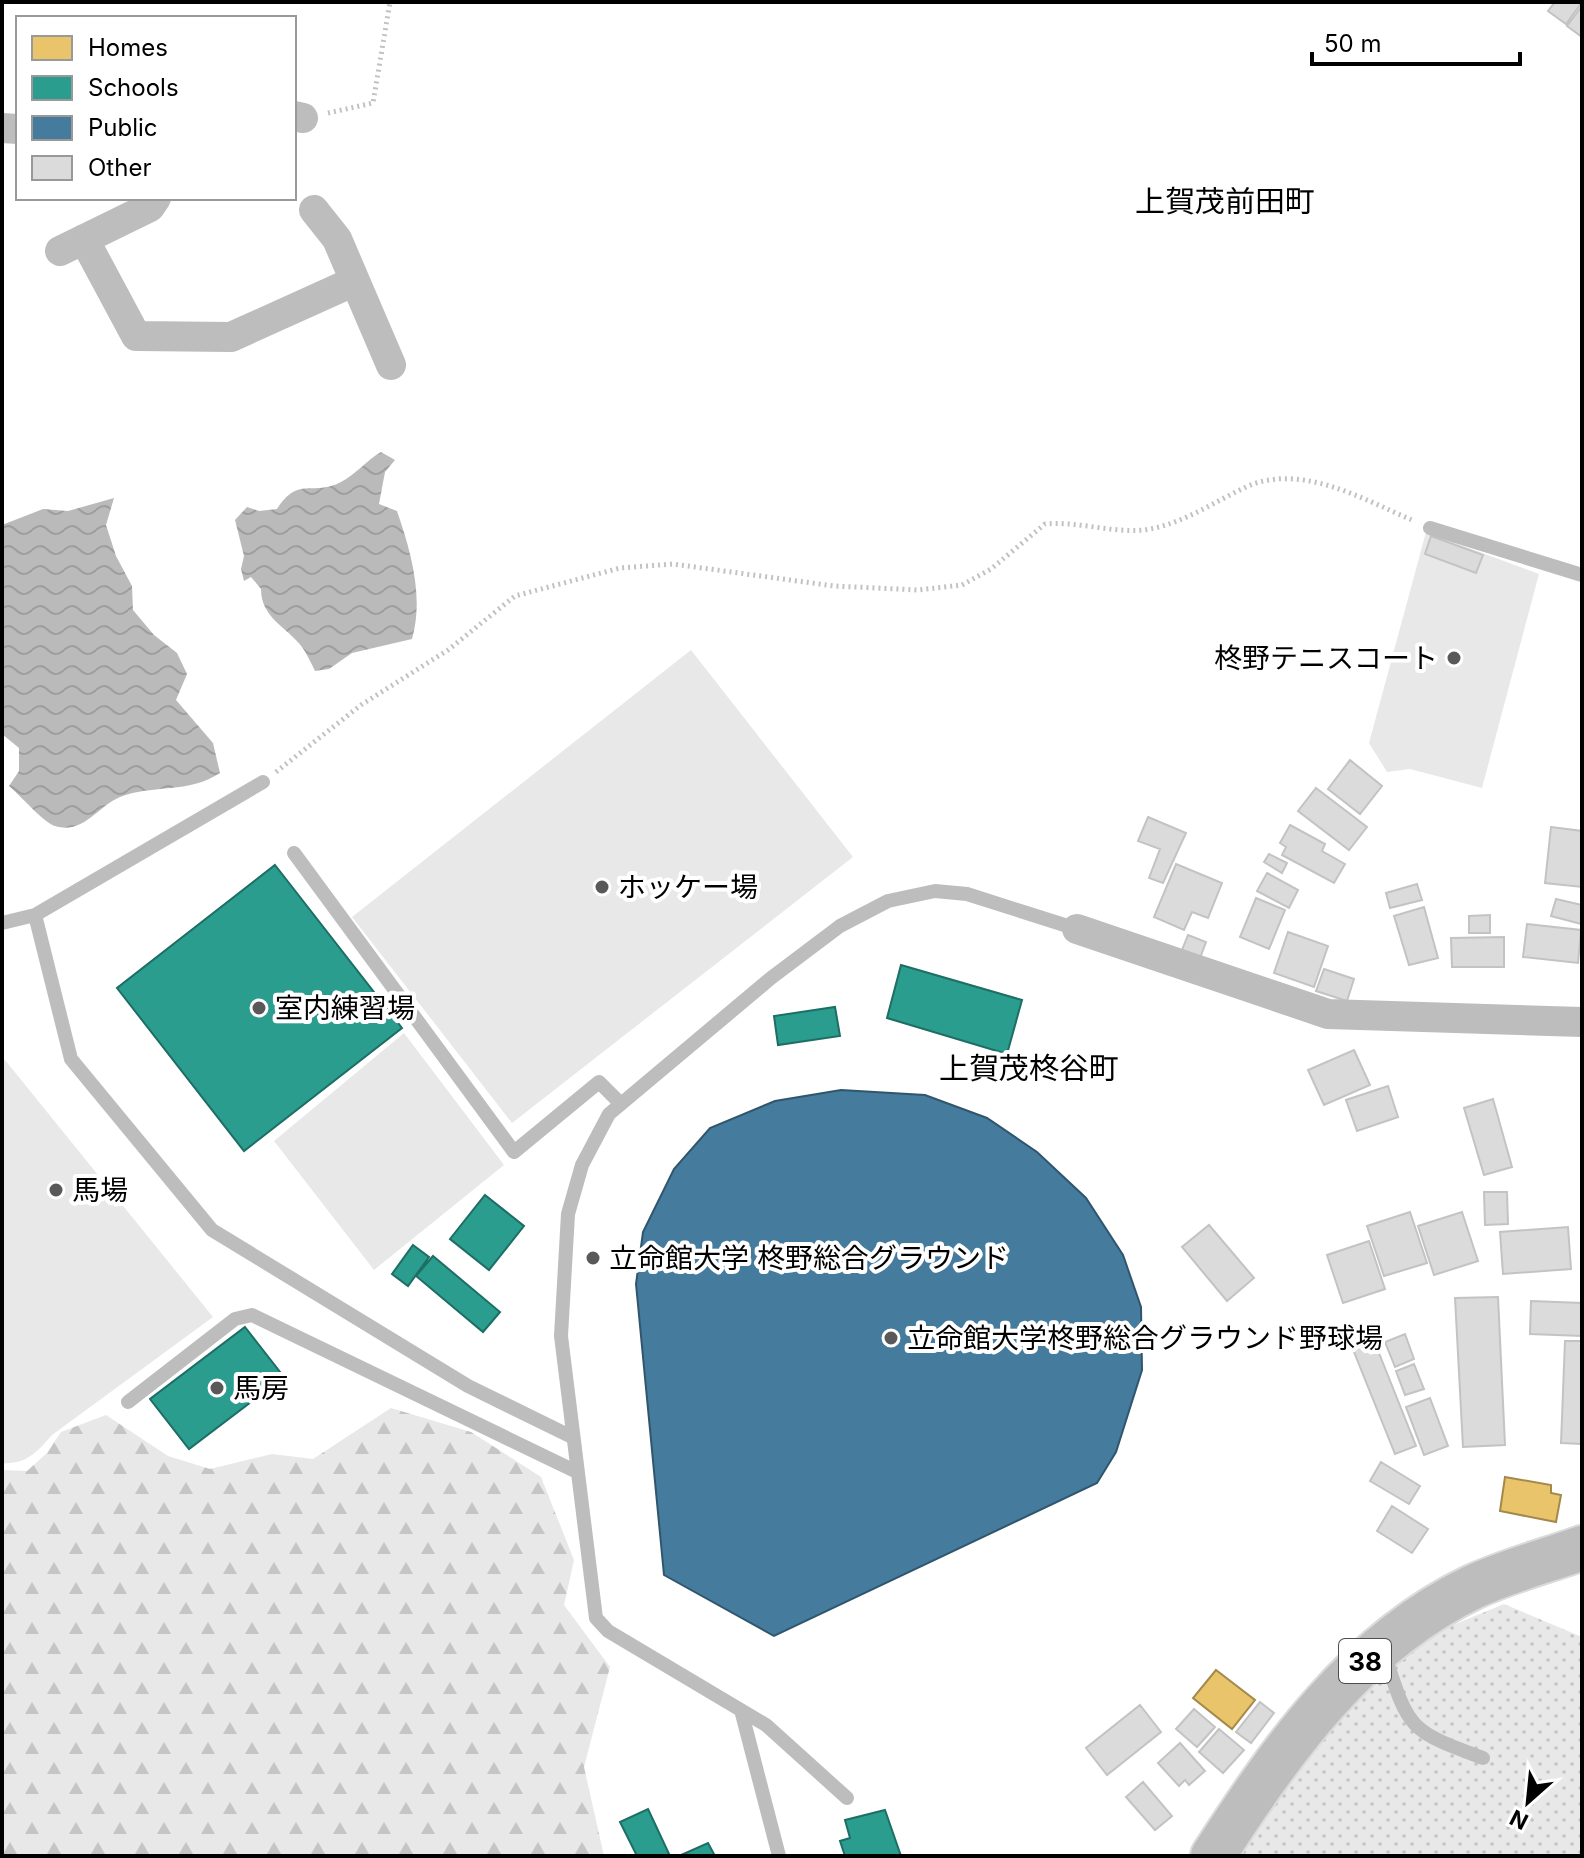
<svg xmlns="http://www.w3.org/2000/svg" width="1584" height="1858" viewBox="0 0 1584 1858" font-family="Inter,'Noto Sans JP',sans-serif">
  <style>
    .green { fill: url(#green-dots) }
    .forest { fill: url(#forest-firs) }
    .pitch { fill: #e8e8e8 }
    .water { fill: url(#water-waves) }
    .homes { fill: #e9c46a; stroke: #a3894a; stroke-width: 2 }
    .schools { fill: #2a9d8f; stroke: #1d6e64; stroke-width: 2 }
    .public { fill: #457b9d; stroke: #30566e; stroke-width: 2 }
    .building { fill: #dbdbdb; stroke: #c3c3c3; stroke-width: 2 }
    .lines { fill: none; stroke-linecap: round; stroke-linejoin: round }
    .primary-casing { stroke: #dbdbdb; stroke-width: 48 }
    .path { stroke: #c2c2c2; stroke-width: 5; stroke-dasharray: 2 4; stroke-linecap: butt }
    .lane { stroke: #bdbdbd; stroke-width: 14 }
    .street { stroke: #bdbdbd; stroke-width: 30 }
    .primary { stroke: #bdbdbd; stroke-width: 44 }
    .poi-dot { fill: #595959; stroke: #fff; stroke-width: 3 }
    .labels { text-anchor: middle; dominant-baseline: central; stroke-width: 8; stroke-linejoin: round; paint-order: stroke }
    .shield { fill: #fff; stroke: #4c4c4c; stroke-width: 2 }
    .shield-label { font-size: 26px; font-weight: bold; fill: #000 }
    .poi-label { font-size: 28px; fill: #000; stroke: #fff; text-anchor: start }
    .neighbourhood-label { font-size: 30px; fill: #000; stroke: #fff }
  </style>
  <defs>
    <pattern id="green-dots" width="8" height="8" patternUnits="userSpaceOnUse" patternTransform="scale(2)"><rect width="8" height="8" fill="#e8e8e8"/><path d="M2 2h.1M6 6h.1" fill="none" stroke="#c5c5c5" stroke-width="1.8" stroke-linecap="round"/></pattern>
    <pattern id="forest-firs" width="22" height="20" patternUnits="userSpaceOnUse" patternTransform="scale(2)"><rect width="22" height="20" fill="#e8e8e8"/><path d="M5 1l3.5 6h-7zM16 11l3.5 6h-7z" fill="#c5c5c5"/></pattern>
    <pattern id="water-waves" width="16" height="10" patternUnits="userSpaceOnUse" patternTransform="scale(2)"><rect width="16" height="10" fill="#bababa"/><path d="M0 5q4-4 8 0t8 0" fill="none" stroke="#9e9e9e"/></pattern>
  </defs>
  <rect width="100%" height="100%" fill="#fff"/>
  <path class="green" d="M1504,1604L1582,1637V1856H1232C1289,1778 1346,1685 1432,1636C1454,1623 1481,1614 1504,1604Z"/>
  <path class="forest" d="M391,1408L471,1432L541,1477L574,1560L564,1605L610,1667L584,1767L604,1856H2V1470L27,1471L47,1453L61,1432L106,1415L168,1456L210,1469L272,1454L313,1459Z"/>
  <path class="pitch" d="M1426,532L1539,574L1482,788L1410,769L1387,772L1369,743Z
    M691,650L853,857L512,1123L352,917Z
    M404,1033L504,1165L374,1270L274,1141Z
    M5,1060L213,1317L52,1435C38,1451 26,1465 2,1463V1063Z"/>
  <path class="water" d="M381,452L395,460L385,472L379,504L397,511C411,552 424,597 412,639L352,653L329,669L315,671C311,663 307,654 302,647C287,627 261,618 261,589L251,577L244,581L241,569L244,556L235,520L247,507L259,511L277,509C299,475 312,497 341,482C355,475 367,460 381,452Z
    M114,498L106,525L116,556L132,586L133,610L154,635L177,653L187,674L176,700L213,743L220,773C188,794 154,784 120,797C98,806 83,835 55,826C44,823 20,795 9,786L19,771V748L2,734V525L43,509L68,511Z"/>
  <path class="homes" d="M1505,1477L1551,1485V1493L1561,1495L1556,1522L1500,1511Z
    M1216,1670L1255,1700L1232,1729L1193,1698Z"/>
  <path class="schools" d="M275,865L402,1028L244,1151L117,988Z
    M901,965L1022,1000L1007,1054L887,1018Z
    M835,1007L840,1036L778,1045L774,1016Z
    M485,1195L524,1226L489,1270L450,1239Z
    M413,1245L429,1257L408,1286L392,1274Z
    M433,1256L500,1312L483,1332L416,1276Z
    M245,1327L284,1377L189,1449L150,1399Z
    M648,1809L670,1856H637L620,1822Z
    M885,1810L901,1856H845L840,1841L850,1838L845,1820Z
    M708,1843L715,1856H679Z"/>
  <path class="public" d="M841,1090L925,1095L987,1118L1037,1152L1086,1198L1123,1255L1141,1307L1142,1370L1116,1452L1097,1483L774,1636L664,1575L636,1284L643,1232L674,1169L710,1128L775,1101Z"/>
  <path class="building" d="M1555,2H1582L1566,24L1548,11Z
    M1582,6V37L1567,26Z
    M1431,536L1483,555L1476,573L1425,554Z
    M1350,760L1382,786L1360,814L1328,789Z
    M1316,788L1367,827L1349,850L1298,811Z
    M1148,817L1186,833L1163,883L1149,878L1160,849L1138,841Z
    M1290,825L1325,844L1322,851L1345,864L1334,883L1282,855L1286,847L1280,843Z
    M1551,827L1582,831V887L1545,883Z
    M1269,854L1287,863L1282,873L1264,862Z
    M1176,864L1222,883L1208,918L1192,912L1184,930L1154,917Z
    M1267,873L1298,890L1289,908L1257,891Z
    M1417,884L1422,900L1390,908L1386,893Z
    M1256,898L1285,910L1269,949L1240,937Z
    M1556,899L1582,905L1581,924L1551,916Z
    M1424,907L1438,958L1409,965L1394,916Z
    M1490,915V933H1469V916Z
    M1527,924L1581,930L1578,963L1523,957Z
    M1288,932L1328,946L1314,987L1274,973Z
    M1188,935L1206,942L1200,958L1182,950Z
    M1504,937V967H1452L1451,938Z
    M1324,969L1354,979L1347,1001L1316,991Z
    M1354,1050L1370,1085L1324,1105L1308,1070Z
    M1388,1086L1398,1117L1357,1131L1346,1100Z
    M1493,1099L1512,1167L1484,1175L1464,1108Z
    M1484,1192H1507L1508,1224L1485,1225Z
    M1410,1212L1427,1263L1384,1276L1367,1226Z
    M1462,1212L1478,1261L1434,1275L1418,1226Z
    M1209,1225L1254,1278L1227,1301L1182,1247Z
    M1568,1227L1571,1269L1503,1274L1500,1232Z
    M1369,1241L1385,1289L1343,1303L1327,1255Z
    M1498,1297L1505,1445L1463,1447L1455,1298Z
    M1531,1301L1582,1303V1336L1530,1334Z
    M1369,1328L1416,1446L1395,1454L1348,1337Z
    M1405,1334L1414,1359L1395,1367L1385,1342Z
    M1565,1341H1582V1444L1561,1443Z
    M1414,1364L1424,1389L1405,1395L1396,1371Z
    M1430,1398L1448,1446L1424,1455L1406,1407Z
    M1381,1462L1420,1486L1409,1504L1370,1481Z
    M1392,1506L1428,1529L1412,1553L1377,1531Z
    M1260,1702L1274,1713L1251,1743L1236,1732Z
    M1140,1705L1161,1732L1107,1775L1086,1748Z
    M1194,1709L1215,1727L1197,1747L1176,1729Z
    M1219,1729L1244,1750L1223,1773L1199,1752Z
    M1180,1743L1205,1771L1189,1785L1185,1780L1179,1786L1158,1763Z
    M1143,1782L1172,1816L1155,1830L1126,1797Z"/>
  <g class="lines">
    <defs>
      <path id="primary" d="M1213,1856C1281,1751 1356,1643 1473,1587C1507,1571 1546,1561 1582,1548"/>
    </defs>
    <use href="#primary" class="primary-casing"/>
    <path class="path" d="M328,113L373,103L390,2
      M276,772L361,705L448,650L515,596L620,568L673,564L834,586L918,590L962,585L991,569L1045,524C1078,521 1111,533 1143,530C1179,526 1212,503 1244,488C1299,461 1362,499 1412,520"/>
    <path class="lane" d="M1430,528L1582,575
      M294,853L514,1152L599,1082L621,1104
      M35,915L71,1059L212,1230L468,1386L572,1437
      M2,923L35,915L263,782
      M128,1402L235,1319L252,1315L577,1472
      M1384,1653C1409,1729 1407,1730 1483,1758
      M741,1710L779,1856
      M847,1798L766,1725L608,1631L596,1618L561,1336L568,1214L582,1165L609,1114L771,978L840,926L888,901L935,891L967,894L1077,929"/>
    <path class="street" d="M294,116L303,118
      M2,128L18,129
      M314,210L337,239L391,365
      M84,239L136,336L231,337L355,281
      M60,251L150,207L156,198
      M1077,929L1328,1014L1582,1022"/>
    <use href="#primary" class="primary"/>
  </g>
  <g class="poi-dot">
    <circle cx="1454" cy="658" r="8"/>
    <circle cx="602" cy="887" r="8"/>
    <circle cx="259" cy="1008" r="8"/>
    <circle cx="56" cy="1190" r="8"/>
    <circle cx="593" cy="1258" r="8"/>
    <circle cx="891" cy="1338" r="8"/>
    <circle cx="217" cy="1388" r="8"/>
  </g>
  <g class="labels">
    <rect class="shield" x="1339" y="1639" width="52" height="44" rx="6"/>
    <g class="shield-label">
      <text x="1365" y="1661">38</text>
    </g>
    <g class="poi-label">
      <text x="1438" y="658" text-anchor="end">柊野テニスコート</text>
      <text x="618" y="887">ホッケー場</text>
      <text x="275" y="1008">室内練習場</text>
      <text x="72" y="1190">馬場</text>
      <text x="609" y="1258">立命館大学 柊野総合グラウンド</text>
      <text x="907" y="1338">立命館大学柊野総合グラウンド野球場</text>
      <text x="233" y="1388">馬房</text>
    </g>
    <g class="neighbourhood-label">
      <text x="1225" y="201">上賀茂前田町</text>
      <text x="1029" y="1068">上賀茂柊谷町</text>
    </g>
  </g>
  <rect width="1584" height="1858" fill="none" stroke="#000000" stroke-width="8"/>
  <rect x="16" y="16" width="280" height="184" fill="#ffffff" stroke="#999999" stroke-width="2"/>
  <rect x="32" y="36" width="40" height="24" fill="#e9c46a" stroke="#999999" stroke-width="2"/>
  <text x="88" y="56" font-size="24" fill="#000000">Homes</text>
  <rect x="32" y="76" width="40" height="24" fill="#2a9d8f" stroke="#999999" stroke-width="2"/>
  <text x="88" y="96" font-size="24" fill="#000000">Schools</text>
  <rect x="32" y="116" width="40" height="24" fill="#457b9d" stroke="#999999" stroke-width="2"/>
  <text x="88" y="136" font-size="24" fill="#000000">Public</text>
  <rect x="32" y="156" width="40" height="24" fill="#dbdbdb" stroke="#999999" stroke-width="2"/>
  <text x="88" y="176" font-size="24" fill="#000000">Other</text>
  <g transform="translate(1528 1802) rotate(207)" stroke="#ffffff" stroke-width="6" paint-order="stroke">
  <path d="M0-6L14 30L0 20L-14 30Z" fill="#000000"/>
  <text y="-12" font-size="22" font-weight="bold" text-anchor="middle" fill="#000000">N</text>
  </g>
  <path d="M1312 52v12h208v-12" fill="none" stroke="#000000" stroke-width="4"/>
  <text x="1324" y="52" font-size="24" fill="#000000" stroke="#ffffff" stroke-width="6" paint-order="stroke">50 m</text>
</svg>
